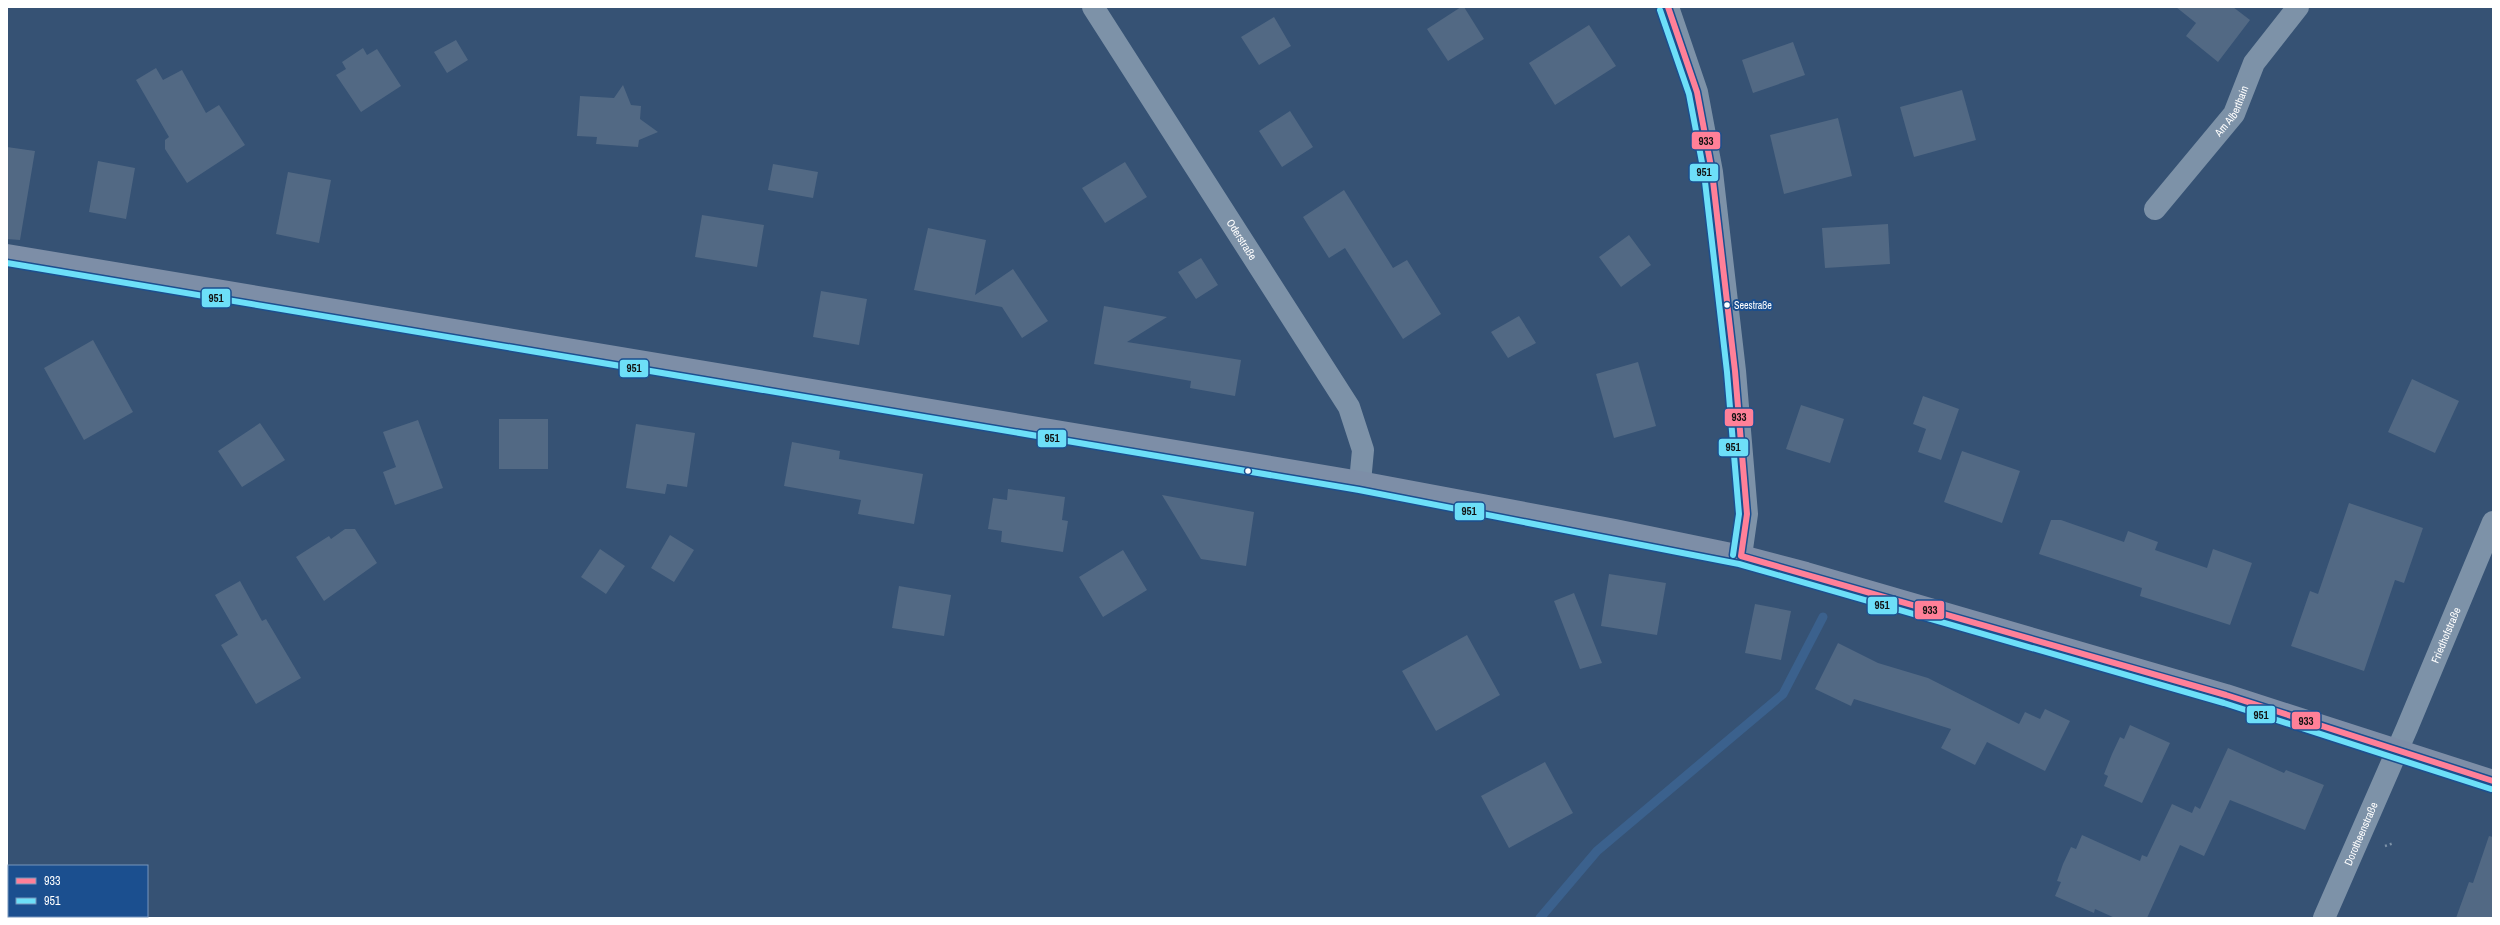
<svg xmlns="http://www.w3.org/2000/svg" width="2500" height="925" viewBox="0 0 2500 925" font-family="'Archivo Narrow',sans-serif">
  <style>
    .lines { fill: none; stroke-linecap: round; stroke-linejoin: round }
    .stream { stroke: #3b618d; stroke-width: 9 }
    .building { fill: #526984 }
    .path { stroke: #7d92a8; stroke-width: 2.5; stroke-dasharray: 2 3; stroke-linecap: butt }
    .minor { stroke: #7d92a8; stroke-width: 22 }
    .major { stroke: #7d8ea7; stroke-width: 22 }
    .bus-1-casing { stroke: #1b4f8f; stroke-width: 9 }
    .bus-2-casing { stroke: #1b4f8f; stroke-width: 9 }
    .bus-1 { stroke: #ff8098; stroke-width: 6 }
    .bus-2 { stroke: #6ddff8; stroke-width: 6 }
    .bus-dot { fill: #fff; stroke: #1b4f8f; stroke-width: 1.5 }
    .labels { text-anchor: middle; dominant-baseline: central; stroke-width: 4; stroke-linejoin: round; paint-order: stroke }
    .bus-label { font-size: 10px; fill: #fff; stroke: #1b4f8f; text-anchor: start }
    .street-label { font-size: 11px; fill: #fff; stroke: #1b4f8f }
    .line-badge { stroke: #1b4f8f; stroke-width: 1.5 }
    .pale-badge-label { font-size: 11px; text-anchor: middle; font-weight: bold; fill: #111 }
  </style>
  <rect width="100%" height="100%" fill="#365274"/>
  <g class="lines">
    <path class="stream" d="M1540,918L1597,851L1783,694L1823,617"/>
  </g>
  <path class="building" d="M1461,7H1464L1484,39L1448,61L1427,29Z
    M2176,7H2233L2250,20L2218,62L2186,36L2196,23Z
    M1274,17L1291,46L1259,65L1241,37Z
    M1589,25L1616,66L1555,105L1529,63Z
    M456,40L468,60L447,73L434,52Z
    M1793,42L1805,75L1753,93L1742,60Z
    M363,48L367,55L377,49L401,86L361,112L336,75L346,69L342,62Z
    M156,68L163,80L182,70L206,113L219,105L245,145L187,183L165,149V140L169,137L136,80Z
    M623,85L631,105L641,106L640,119L658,132L639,140L638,147L596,144L597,137L577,136L580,96L614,98Z
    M1962,90L1976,140L1914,157L1900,107Z
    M1290,111L1313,147L1282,167L1259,131Z
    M1838,118L1852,176L1784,194L1770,135Z
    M7,147L35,151L20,240L7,239Z
    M98,161L135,168L126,219L89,212Z
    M1125,162L1147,197L1105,223L1082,188Z
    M773,164L818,172L813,198L768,190Z
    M288,172L331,180L319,243L276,234Z
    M1344,190L1393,268L1407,260L1441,314L1403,339L1345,248L1329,258L1303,217Z
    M702,215L764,225L757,267L695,257Z
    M1888,224L1890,264L1825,268L1822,228Z
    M928,228L986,240L975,295L1013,269L1048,321L1022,338L1002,307L914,290Z
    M1629,235L1651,265L1621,287L1599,257Z
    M1201,258L1218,285L1196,299L1178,272Z
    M821,291L867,299L859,345L813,337Z
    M1104,306L1167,317L1127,342L1241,360L1235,396L1190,388L1191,381L1094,364Z
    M1519,316L1536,343L1508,358L1491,332Z
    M93,340L133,412L84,440L44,368Z
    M1638,362L1656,426L1614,438L1596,374Z
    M2412,379L2459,401L2435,453L2388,432Z
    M1923,396L1959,409L1941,460L1918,452L1926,429L1913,424Z
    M1801,405L1844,419L1830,463L1786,449Z
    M499,419H548V469H499Z
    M418,420L443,488L395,505L383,472L396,467L383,432Z
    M260,423L285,460L242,487L218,451Z
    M636,424L695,433L687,487L667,484L665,494L626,488Z
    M792,442L840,451L839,459L923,474L914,524L858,514L861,500L784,486Z
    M1962,451L2020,471L2002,523L1944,502Z
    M1008,489L1065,497L1062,520L1068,521L1063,552L1001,542L1002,531L988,529L993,498L1007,500Z
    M1162,495L1254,512L1246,566L1201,559Z
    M2349,503L2423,528L2404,583L2395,580L2364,671L2291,646L2310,591L2318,594Z
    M2051,520H2061L2124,542L2128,531L2158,542L2155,550L2207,568L2213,549L2252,563L2230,625L2140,596L2142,588L2039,554Z
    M345,529H355L377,563L324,601L296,557L329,536L331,539Z
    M670,535L694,550L674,582L651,568Z
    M600,549L625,566L606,594L581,577Z
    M1123,550L1147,590L1103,617L1079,577Z
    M1609,574L1666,583L1657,635L1601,626Z
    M240,581L262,621L266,619L301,678L256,704L221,645L238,635L215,595Z
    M899,586L951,595L944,636L892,628Z
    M1574,593L1602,663L1580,669L1554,601Z
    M1755,604L1791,611L1781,660L1745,653Z
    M1467,635L1500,695L1436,731L1402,671Z
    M1838,643L1878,663L1928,678L2019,724L2025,712L2040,719L2045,709L2070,721L2045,771L1987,742L1975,765L1941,748L1951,729L1854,699L1851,706L1815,689Z
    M2130,725L2170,743L2142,803L2104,786L2108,776L2104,774L2112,754L2120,737L2124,739Z
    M2228,748L2284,773L2286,770L2324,785L2305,830L2230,800L2204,856L2180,845L2147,918H2115L2095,909L2094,913L2055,896L2061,882L2057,881L2063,864L2071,847L2076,849L2082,835L2140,861L2142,855L2147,857L2172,804L2192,813L2195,806L2200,809Z
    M1545,762L1573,813L1509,848L1481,796Z
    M2489,836L2493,837V918H2456L2469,882L2473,883Z"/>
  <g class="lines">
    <path class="path" d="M2385,846L2394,843"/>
    <g class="minor">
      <path id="s1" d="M1093,7L1349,407L1363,450L1360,482"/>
      <path d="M1668,7L1697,92L1712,172L1735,371L1747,514L1741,556"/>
      <path id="s2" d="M2155,209L2234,114L2254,63L2298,7"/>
      <path id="s3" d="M2324,918L2407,728L2493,522"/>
    </g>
    <path class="major" d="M7,255L1360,482L1615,530L1741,556L1806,573L2226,695L2493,781"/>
    <defs>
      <path id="bus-1" d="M1668,7L1697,92L1712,172L1735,371L1747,514L1741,556
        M1741,556L2226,695L2493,781"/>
      <path id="bus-2" d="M1660,10L1689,94L1704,173L1727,372L1739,514L1733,555
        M7,263L1359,490L1739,564L2224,703L2491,789"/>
    </defs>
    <use href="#bus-1" class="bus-1-casing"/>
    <use href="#bus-2" class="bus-2-casing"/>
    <use href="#bus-1" class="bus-1"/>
    <use href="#bus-2" class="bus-2"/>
  </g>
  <g class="bus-dot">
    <circle cx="1727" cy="305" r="3.5"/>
    <circle cx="1248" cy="471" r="3.5"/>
  </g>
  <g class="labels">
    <g class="bus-label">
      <text x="1734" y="305">Seestraße</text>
    </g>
    <g class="street-label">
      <text stroke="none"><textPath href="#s2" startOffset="125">Am Alberthain</textPath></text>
      <text stroke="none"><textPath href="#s1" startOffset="276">Oderstraße</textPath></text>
      <text stroke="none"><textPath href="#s3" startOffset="308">Friedhofstraße</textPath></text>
      <text stroke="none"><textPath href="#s3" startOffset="92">Dorotheenstraße</textPath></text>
    </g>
  </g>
  <g class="line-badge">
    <rect x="1691" y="131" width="30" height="19" rx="4" fill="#ff8098"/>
    <rect x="1689" y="163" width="30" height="19" rx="4" fill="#6ddff8"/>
    <rect x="201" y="288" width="30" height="20" rx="4" fill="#6ddff8"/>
    <rect x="619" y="359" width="30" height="19" rx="4" fill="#6ddff8"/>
    <rect x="1724" y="408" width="30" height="19" rx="4" fill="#ff8098"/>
    <rect x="1037" y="429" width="30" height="19" rx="4" fill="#6ddff8"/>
    <rect x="1718" y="438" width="31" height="19" rx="4" fill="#6ddff8"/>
    <rect x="1454" y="502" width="31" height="19" rx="4" fill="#6ddff8"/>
    <rect x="1867" y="596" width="31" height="19" rx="4" fill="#6ddff8"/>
    <rect x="1914" y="600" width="31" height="20" rx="4" fill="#ff8098"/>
    <rect x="2246" y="705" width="30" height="19" rx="4" fill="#6ddff8"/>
    <rect x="2291" y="711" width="30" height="19" rx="4" fill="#ff8098"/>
  </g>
  <g class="pale-badge-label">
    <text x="1706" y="145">933</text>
    <text x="1704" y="176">951</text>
    <text x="216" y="302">951</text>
    <text x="634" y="372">951</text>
    <text x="1739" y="421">933</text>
    <text x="1052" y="442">951</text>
    <text x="1733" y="451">951</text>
    <text x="1469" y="515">951</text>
    <text x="1882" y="609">951</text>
    <text x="1930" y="614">933</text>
    <text x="2261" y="719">951</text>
    <text x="2306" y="725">933</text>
  </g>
  <rect width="2500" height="925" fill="none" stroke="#ffffff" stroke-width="16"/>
  <rect x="8" y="865" width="140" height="52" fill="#1b4f8f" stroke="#7695bc"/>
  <rect x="16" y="878" width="20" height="6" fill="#ff8098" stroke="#7695bc"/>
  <text x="44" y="885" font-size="12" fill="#ffffff">933</text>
  <rect x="16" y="898" width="20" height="6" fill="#6ddff8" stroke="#7695bc"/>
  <text x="44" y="905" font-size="12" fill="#ffffff">951</text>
</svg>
